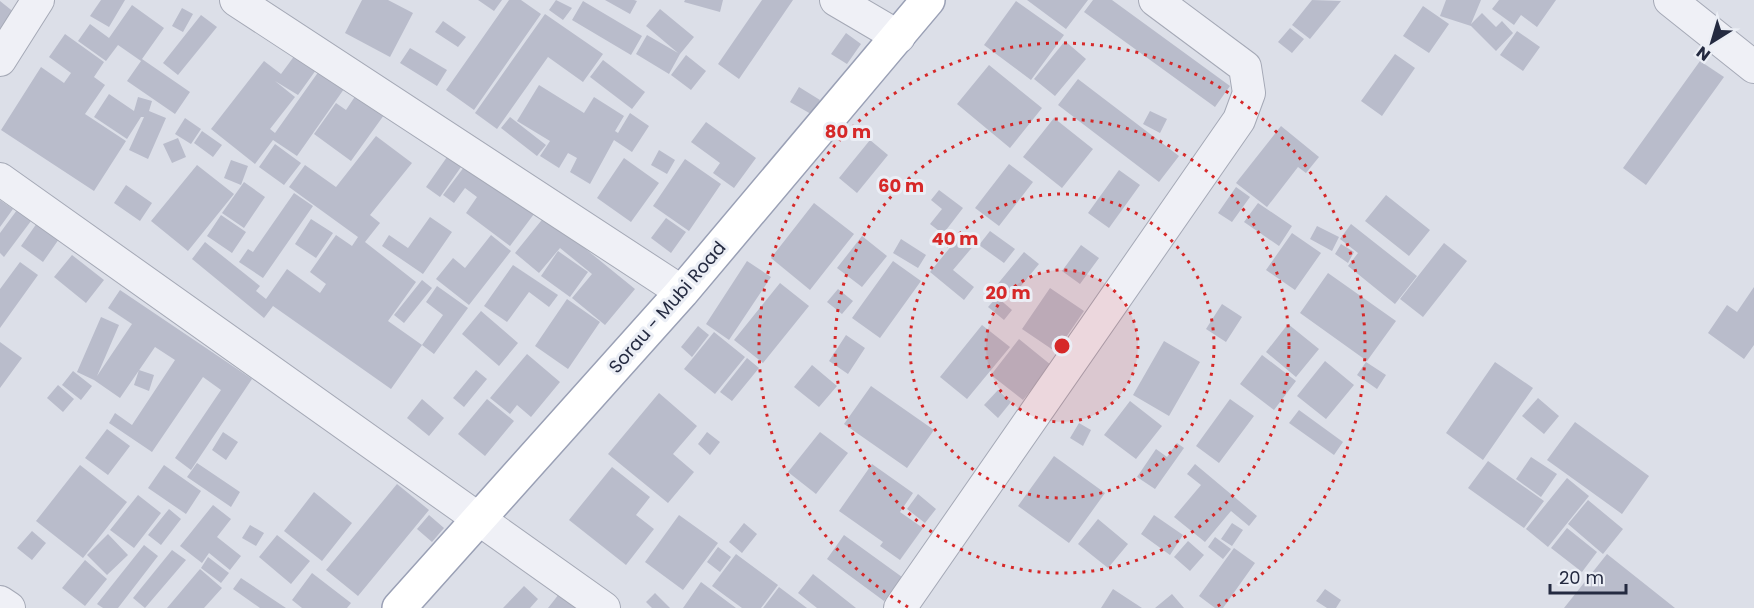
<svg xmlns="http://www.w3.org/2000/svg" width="1754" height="608" viewBox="0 0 1754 608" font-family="Poppins,sans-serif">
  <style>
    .building { fill: #b9bccb }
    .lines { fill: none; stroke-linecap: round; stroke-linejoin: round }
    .minor-casing { stroke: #a5a9b6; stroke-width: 34 }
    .major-casing { stroke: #9aa0b5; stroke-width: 36 }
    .minor { stroke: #eff0f6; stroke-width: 32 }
    .major { stroke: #fff; stroke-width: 33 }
    .ring { fill: none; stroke: #d62828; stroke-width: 3; stroke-dasharray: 3 6 }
    .labels { text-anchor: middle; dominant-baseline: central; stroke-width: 6; stroke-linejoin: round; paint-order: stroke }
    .street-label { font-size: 18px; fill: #242a40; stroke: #ebeef5 }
    .centre { fill: #d62828; stroke: #ebeef5; stroke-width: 3 }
    .ring-label { font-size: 18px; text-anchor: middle; font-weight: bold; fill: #d62828; stroke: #ebeef5; stroke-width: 6; stroke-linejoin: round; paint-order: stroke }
  </style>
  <rect width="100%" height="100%" fill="#dcdfe8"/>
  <path class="building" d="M101,0H125L109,27L90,16Z
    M362,0H388L413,13L390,57L345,33Z
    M478,0H502L494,11Z
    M509,0H521L541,14L474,110L446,90Z
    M556,0L572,8L563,20L549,10Z
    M605,0H634L637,1L630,14Z
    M685,0H723L720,12L684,2Z
    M762,0H793L739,79L718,64Z
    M1027,0H1088L1066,29Z
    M1093,0H1112L1230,86L1215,107L1084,12Z
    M1312,0L1341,1L1310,39L1292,25Z
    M1446,0H1481L1471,24L1482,13L1496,27L1502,21L1513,33L1496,51L1471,26L1440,16Z
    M1499,0H1556L1537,27L1521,15L1514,25L1492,9Z
    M0,1L15,13L0,31Z
    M583,1L642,36L631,55L572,20Z
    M1016,1L1064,35L1031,80L984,45Z
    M132,5L164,28L142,59L190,92L175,114L127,81L141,61L118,45L106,61L78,41L90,24L109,38Z
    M1423,6L1449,24L1429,53L1403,36Z
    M182,8L193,14L183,32L172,26Z
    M660,9L694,37L680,54L669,74L636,54L647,35L678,53L646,26Z
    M545,14L603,54L583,82L548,57L497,129L475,113Z
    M201,15L217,27L178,75L163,63Z
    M443,21L466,37L458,47L435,32Z
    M1290,28L1304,39L1292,53L1278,42Z
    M1517,31L1540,47L1523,71L1500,55Z
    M846,33L861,44L847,64L831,54Z
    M65,34L104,62L94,77L105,85L85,114L126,141L94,191L1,130L41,67L64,83L71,73L49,57Z
    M1065,41L1086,59L1055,96L1034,79Z
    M410,48L447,70L437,86L400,63Z
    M1395,54L1415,68L1382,116L1361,101Z
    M295,55L316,70L298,95L275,81L295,97L270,129L275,133L319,71L344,89L297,156L273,140L255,164L211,129L264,61L281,74Z
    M686,55L706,71L691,90L671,75Z
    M603,60L645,92L632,109L590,77Z
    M1700,61L1724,77L1646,185L1623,168Z
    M989,65L1042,108L1010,148L957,104Z
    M1078,79L1179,156L1159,182L1058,105Z
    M539,85L584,113L594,97L624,116L615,131L618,133L630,113L649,126L632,152L614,140L590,184L570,172L577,158L568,153L559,168L540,156L550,141L517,121Z
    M799,87L820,100L811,114L790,102Z
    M109,94L134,111L138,97L152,101L149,111L166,118L148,159L129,150L144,117H141L127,139L94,117Z
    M356,95L384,115L351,161L314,134L336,103L346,110Z
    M1150,111L1167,119L1160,133L1143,124Z
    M510,117L546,145L537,156L501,128Z
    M185,118L201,129L191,144L175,134Z
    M1054,118L1093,149L1062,188L1023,157Z
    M706,122L756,158L734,188L713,173L720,163L691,142Z
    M1281,126L1319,157L1306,173L1298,167L1267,207L1236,183Z
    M202,131L222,145L213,157L194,143Z
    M376,136L412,163L370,215L380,223L365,242L416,282L388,321L422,345L391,389L273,306L264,318L192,259L205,242L260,286L256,291L266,299L287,269L320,293L326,284L310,272L336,235L352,246L358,237L289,187L305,165L336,187Z
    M178,138L186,157L172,163L163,144Z
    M870,140L888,155L857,193L839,178Z
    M275,144L301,163L284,185L259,167Z
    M659,150L675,160L667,174L651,165Z
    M447,157L461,167L440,197L426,187Z
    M624,158L659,183L631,222L597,198Z
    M685,159L721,184L689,231L653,206Z
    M231,160L248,166L241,185L224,178Z
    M467,163L534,214L510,246L466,213L477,197L465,188L454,203L443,195Z
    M1009,164L1033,182L999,226L975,208Z
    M197,165L234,194L188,251L151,221Z
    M1119,170L1140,185L1109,228L1088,213Z
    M244,182L265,197L244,228L222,213Z
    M126,185L152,203L140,221L114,203Z
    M1236,187L1250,197L1232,222L1218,213Z
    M939,190L963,208L943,234L930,224L942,209L931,200Z
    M294,193L313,206L263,278L239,262L248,249L253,252Z
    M1386,195L1430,230L1409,256L1365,221Z
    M0,200L13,209L0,227Z
    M814,203L854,234L810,290L771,258Z
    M1258,203L1292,226L1279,246L1244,222Z
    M17,210L31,221L4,257L0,253V233Z
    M221,215L246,232L232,253L207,236Z
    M545,216L635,289L605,325L572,298L592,274L560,248L539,273L515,253Z
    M430,217L452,232L423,274L382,246L389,235L408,248Z
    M666,218L686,232L671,253L651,238Z
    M311,219L333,233L316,258L295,244Z
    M37,223L59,239L43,262L21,246Z
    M1351,224L1417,276L1395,304L1348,266L1358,253L1340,239Z
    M1317,226L1339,237L1332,251L1310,239Z
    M990,231L1015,249L1004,263L979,245Z
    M962,233L975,244L953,270L974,287L964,300L930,272Z
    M1292,233L1321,253L1295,290L1266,270Z
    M491,235L511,251L469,305L436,279L453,258L465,268Z
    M862,236L887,256L862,287L837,268Z
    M901,239L926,255L918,268L893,253Z
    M1444,243L1467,261L1423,317L1400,299Z
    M1341,244L1354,252L1348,263L1335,254Z
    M1081,245L1099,258L1080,284L1062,271Z
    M558,251L588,272L570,297L541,276Z
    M1024,252L1039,264L1011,298L996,286Z
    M72,255L104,280L86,303L54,277Z
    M747,261L771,277L729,340L706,324Z
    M893,261L921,281L880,338L852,318Z
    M20,262L38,275L0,328V289Z
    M513,265L558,295L549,307L529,292L507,322L484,306Z
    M1328,273L1396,321L1367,361L1300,313Z
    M422,280L432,288L404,323L394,315Z
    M780,283L809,306L763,363L734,340Z
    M437,286L468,308L434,354L422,345L443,315L426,302Z
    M1754,287V345L1744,359L1708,333L1727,305L1737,312Z
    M1050,288L1084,311L1056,352L1022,329Z
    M838,289L853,301L842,314L827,302Z
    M120,290L252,379L191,470L175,458L221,390L203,377L152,452L109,423L115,413L132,425L175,360L155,347L120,398L94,380L77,372L101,317L119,325L97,376L132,324L108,308Z
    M997,297L1012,310L1004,320L988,307Z
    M567,299L600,322L568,369L535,346Z
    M1222,304L1242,317L1226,342L1206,329Z
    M481,311L518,343L499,366L462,334Z
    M1288,324L1319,349L1296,377L1266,352Z
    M982,325L1010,347L967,399L940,377Z
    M698,326L709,335L692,357L681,347Z
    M714,332L745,357L715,394L684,369Z
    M846,335L865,348L848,374L829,361Z
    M1019,339L1051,365L1023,400L991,375Z
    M1164,341L1200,362L1169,416L1133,395Z
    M0,342L22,358L0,388Z
    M527,354L560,382L531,417L517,405L510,414L490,398Z
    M1262,355L1296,381L1274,410L1240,384Z
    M747,358L759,368L732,401L720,392Z
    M1325,361L1354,385L1326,419L1297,396Z
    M1366,362L1386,375L1377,389L1357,375Z
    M1495,362L1533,388L1483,460L1446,433Z
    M812,365L837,386L819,407L794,387Z
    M139,370L154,375L149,391L134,385Z
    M476,370L487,379L464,407L453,398Z
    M73,371L92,386L81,400L62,385Z
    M58,385L74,399L63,412L47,398Z
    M871,386L934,430L907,468L844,424Z
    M998,390L1011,402L998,418L984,405Z
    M659,393L697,426L673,454L694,472L668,503L608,454Z
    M1538,398L1559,416L1544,434L1522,416Z
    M422,399L444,418L429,436L407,418Z
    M487,399L514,421L485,456L458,434Z
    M1230,399L1254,416L1219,463L1196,446Z
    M1130,401L1162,426L1136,459L1104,435Z
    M1299,410L1343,442L1334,455L1289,423Z
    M1575,422L1649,476L1622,514L1547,460Z
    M1079,423L1091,430L1083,446L1070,438Z
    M107,429L130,446L108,475L85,458Z
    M223,432L238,442L226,460L212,450Z
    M707,432L720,442L710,455L698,444Z
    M820,432L848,453L816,494L788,472Z
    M1177,443L1184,448L1155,489L1137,477L1156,449L1167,457Z
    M1054,456L1105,493L1069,543L1018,506Z
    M1531,457L1557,474L1541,497L1516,479Z
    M1488,461L1544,501L1524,528L1468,488Z
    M197,463L240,492L231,507L187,477Z
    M872,464L913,493L900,512L923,528L900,560L880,546L883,542L839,511Z
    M1195,464L1257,516L1249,526L1231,511L1205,542L1174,517L1201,485L1187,474Z
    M80,465L127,502L83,558L36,521Z
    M164,465L201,491L186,514L148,488Z
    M612,467L650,497L636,515L654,529L626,565L569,520Z
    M1567,478L1589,496L1548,547L1526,529Z
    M397,484L429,510L358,596L326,570Z
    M314,492L352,523L322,561L284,531Z
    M918,494L936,509L925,523L907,509Z
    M138,495L161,513L134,548L110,530Z
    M1588,500L1623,529L1603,554L1568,524Z
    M213,505L231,519L217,537L241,556L230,570L209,553L202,563L180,546Z
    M169,509L181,519L161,545L148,535Z
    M429,515L444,528L432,542L417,529Z
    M679,515L718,543L683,590L645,562Z
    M1154,515L1183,535L1170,555L1141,534Z
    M1098,519L1128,544L1108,568L1078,544Z
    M744,523L757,534L742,553L729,542Z
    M1232,523L1243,530L1232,546L1221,539Z
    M250,525L264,533L256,546L242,538Z
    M1567,528L1597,552L1582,572L1551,548Z
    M32,531L46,543L32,560L17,548Z
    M108,534L128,555L107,575L87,555Z
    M277,535L310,561L291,584L259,557Z
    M844,535L902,577L884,601L827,559Z
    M1215,537L1231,549L1223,559L1208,547Z
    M1188,541L1204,555L1190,571L1174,557Z
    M144,545L158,556L118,608H103L97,604Z
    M718,547L731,557L720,572L707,562Z
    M1234,548L1255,563L1223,608H1215L1199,596Z
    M172,550L186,560L145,608L133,598Z
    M736,554L778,585L761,608H742L712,586Z
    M1607,554L1675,608H1564Z
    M208,557L229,573L221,583L201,568Z
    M85,560L107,579L85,606L62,588Z
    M200,569L222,588L204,608H167Z
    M312,573L351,603L347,608H302L292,600Z
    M813,574L856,608H817L798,593Z
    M241,578L286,608H260L233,589Z
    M701,582L736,608H683Z
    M524,586L538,599L530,608H503Z
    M779,587L807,608H763Z
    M1113,589L1142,608H1101Z
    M1325,589L1341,600L1336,608H1327L1316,601Z
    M655,593L670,608H652L646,602Z
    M559,594L578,608H548Z
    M1172,594L1184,608H1155Z"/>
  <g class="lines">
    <defs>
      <path id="minor" d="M236,0L682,292
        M836,0L899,37
        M1670,0L1754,67
        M0,60L38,0
        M0,179L604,608
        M0,602L9,608
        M900,608L1239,120L1249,93L1245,67L1155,0"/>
      <path id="major" d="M399,608L682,292L928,0"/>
    </defs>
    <use href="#minor" class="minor-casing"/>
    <use href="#major" class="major-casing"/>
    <use href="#minor" class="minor"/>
    <use href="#major" class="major"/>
  </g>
  <circle cx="1062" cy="346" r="76" fill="#d62828" fill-opacity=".12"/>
  <g class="ring">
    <circle cx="1062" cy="346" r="76"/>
    <circle cx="1062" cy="346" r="152"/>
    <circle cx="1062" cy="346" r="227"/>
    <path d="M908 607A303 303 0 1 1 1216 607"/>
  </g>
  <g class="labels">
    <g class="street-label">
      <text transform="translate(667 307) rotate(-49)">Sorau - Mubi Road</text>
    </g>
  </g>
  <circle cx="1062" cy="346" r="9" class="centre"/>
  <g class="ring-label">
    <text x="848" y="138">80 m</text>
    <text x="901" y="192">60 m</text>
    <text x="955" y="245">40 m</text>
    <text x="1008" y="299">20 m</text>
  </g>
  <g transform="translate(1712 42) rotate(217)" stroke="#ebeef5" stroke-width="4.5" paint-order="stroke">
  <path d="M0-4.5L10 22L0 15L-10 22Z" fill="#242a40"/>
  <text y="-9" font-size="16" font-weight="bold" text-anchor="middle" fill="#242a40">N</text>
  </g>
  <path d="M1550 584v9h76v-9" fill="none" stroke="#242a40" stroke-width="3"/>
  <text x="1559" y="584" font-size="18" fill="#242a40" stroke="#ebeef5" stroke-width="4.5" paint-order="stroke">20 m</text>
</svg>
